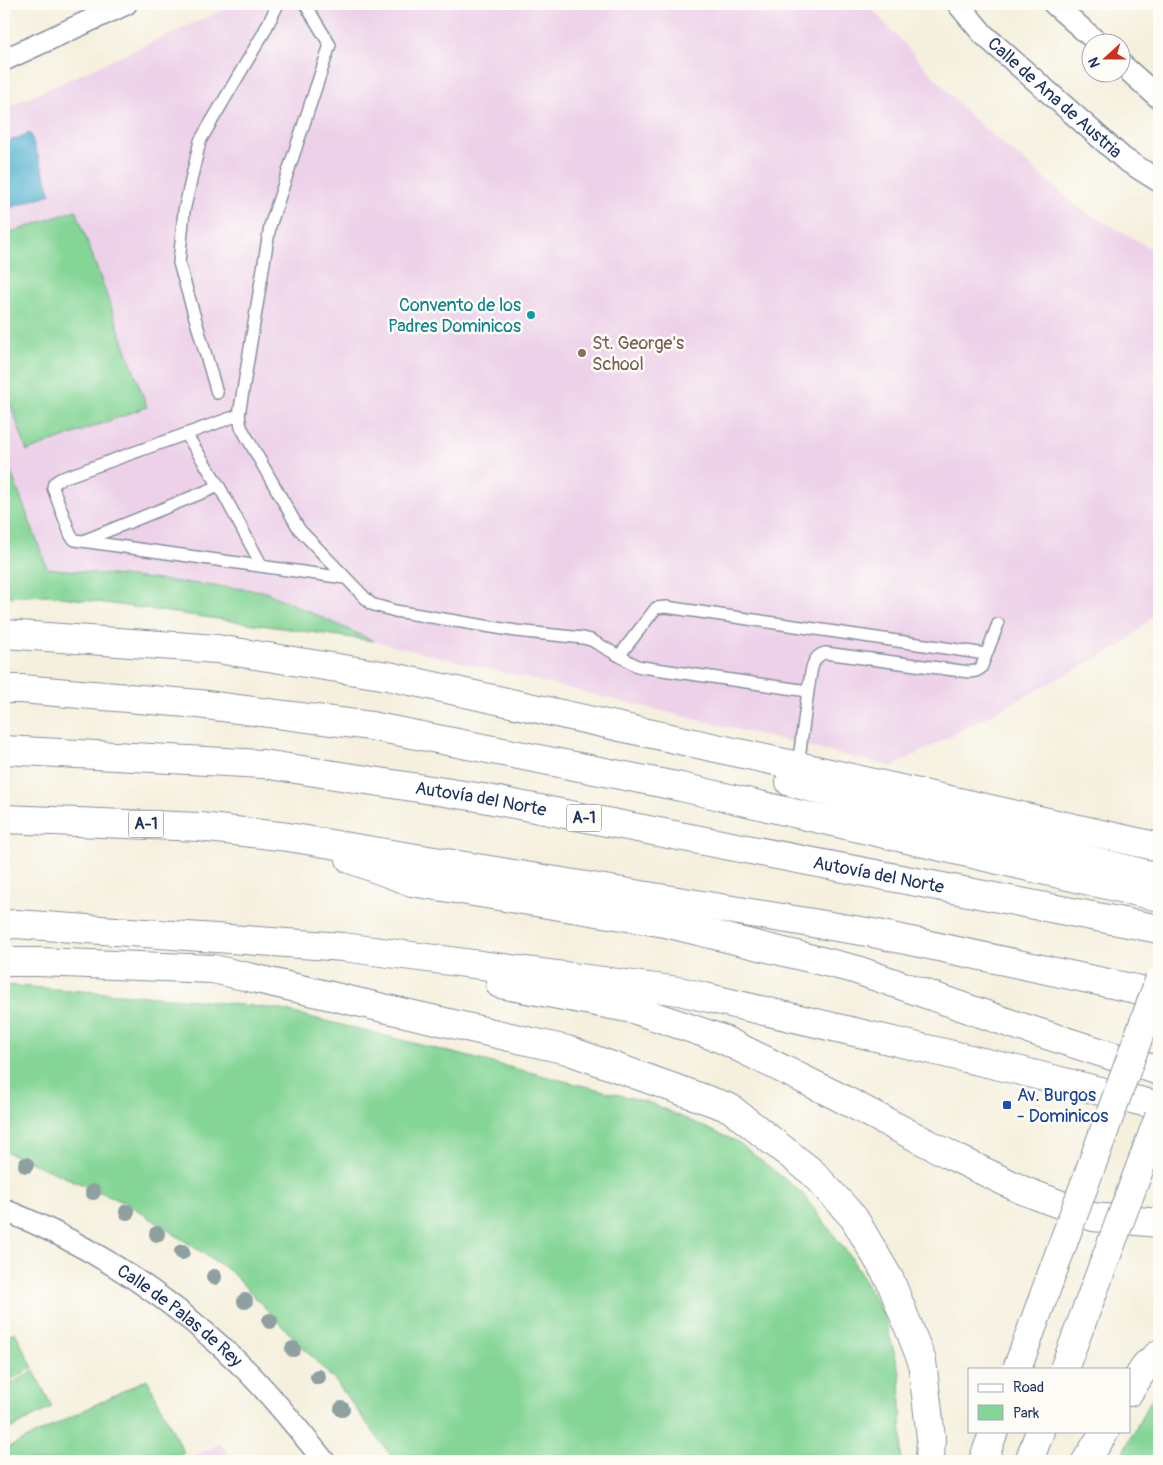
<svg xmlns="http://www.w3.org/2000/svg" width="1163" height="1465" viewBox="0 0 1163 1465" font-family="Pangolin,sans-serif">
  <style>
    .built { fill: #edd1e9 }
    .green { fill: #84d596; stroke: #50827a }
    .water { fill: #51b1d0; stroke: #367097 }
    .lines { fill: none; stroke-linecap: round; stroke-linejoin: round }
    .service-casing { stroke: #88909e; stroke-width: 14 }
    .minor-casing { stroke: #88909e; stroke-width: 24 }
    .tertiary-casing { stroke: #88909e; stroke-width: 30 }
    .motorway-casing { stroke: #88909e; stroke-width: 30 }
    .service { stroke: #fff; stroke-width: 11 }
    .minor { stroke: #fff; stroke-width: 21 }
    .tertiary { stroke: #fff; stroke-width: 28 }
    .motorway { stroke: #fff; stroke-width: 28 }
    .tertiary-bridge-casing { stroke: #88909e; stroke-width: 30; stroke-linecap: butt }
    .tertiary-bridge { stroke: #fff; stroke-width: 28 }
    .tree { fill: #8ea1a0 }
    .culture-dot { fill: #0f9aa8; stroke: #fdfcf7; stroke-width: 2 }
    .education-dot { fill: #8d6e63; stroke: #fdfcf7; stroke-width: 2 }
    .transit-dot { fill: #1a4fb4; stroke: #fdfcf7; stroke-width: 2 }
    .labels { text-anchor: middle; dominant-baseline: central; stroke-width: 5; stroke-linejoin: round; paint-order: stroke }
    .shield { fill: #fdfcf7; stroke: #5f6c8c; stroke-width: 1 }
    .shield-label { font-size: 16px; font-weight: bold; fill: #1b2f5e }
    .street-label { font-size: 18px; fill: #1b2f5e; stroke: #fdfcf7 }
    .culture-label { font-size: 18px; fill: #0d838f; stroke: #fdfcf7; text-anchor: end }
    .education-label { font-size: 18px; fill: #785e54; stroke: #fdfcf7; text-anchor: start }
    .transit-label { font-size: 18px; fill: #164399; stroke: #fdfcf7; text-anchor: start }
  </style>
  <rect width="100%" height="100%" fill="#fdfcf7"/>
  <filter id="ink" filterUnits="userSpaceOnUse"><feTurbulence type="fractalNoise" baseFrequency=".02" numOctaves="2"/><feDisplacementMap in="SourceGraphic" scale="10" xChannelSelector="R" yChannelSelector="G"/><feConvolveMatrix kernelMatrix="1 2 1 2 8 2 1 2 1" color-interpolation-filters="sRGB"/></filter>
  <filter id="wash" filterUnits="userSpaceOnUse"><feTurbulence type="fractalNoise" baseFrequency=".0096" numOctaves="4" result="noise"/><feDisplacementMap in="SourceGraphic" scale="20" xChannelSelector="R" yChannelSelector="G"/><feGaussianBlur stdDeviation="1.12" result="paint"/><feColorMatrix in="noise" values="0 0 0 0 0 0 0 0 0 0 0 0 0 0 0 0 0 1.4 0 .05"/><feComposite in="paint" operator="in"/></filter>
  <g filter="url(#wash)">
    <rect width="100%" height="100%" fill="#f5f0dd"/>
    <path class="built" d="M236,4H869L873,10L970,116L1081,209L1159,253V610L1124,644L892,767L374,641L263,591L47,569L4,453V109Z
      M220,1444L236,1461H184Z"/>
    <path class="green" d="M76,210L147,407L27,451L4,386V235Z
      M4,453L47,568L263,591L374,641L48,595L4,597Z
      M4,985L196,1000L278,1009L648,1102L738,1142L802,1193L852,1259L884,1316L900,1373L902,1438L901,1461H395L336,1382L230,1271L130,1205L4,1151Z
      M15,1332L33,1368L4,1383V1337Z
      M34,1371L52,1407L4,1432V1387Z
      M147,1379L184,1453L168,1461H6L4,1457V1450Z
      M1159,1385V1461H1118Z"/>
    <path class="water" d="M30,133L51,194L4,210V143Z"/>
  </g>
  <g filter="url(#ink)">
    <g class="lines">
      <defs>
        <path id="service" d="M305,4L330,45L270,226L239,415L241,427L299,529L371,604L395,611L516,631L583,638L591,640L637,666L642,667L808,691C811,677 810,656 825,653L969,672L976,671L981,668L998,624
          M217,393L179,263L184,211L200,141L263,34L278,4
          M239,415L60,479L54,483L53,488L71,536L75,540L82,541L345,578
          M186,434L219,486L262,566
          M83,541L219,486
          M619,656L656,608L666,607L986,654
          M798,766L808,691"/>
        <g id="minor">
          <path id="s1" d="M958,4L983,34L1124,159L1159,181"/>
          <path d="M1054,4L1097,42"/>
          <path d="M4,60L126,4"/>
          <path d="M1120,63L1159,98"/>
          <path id="s2" d="M4,1210C95,1246 179,1303 248,1372C275,1400 300,1431 324,1461"/>
        </g>
        <path id="tertiary" d="M983,1461L994,1431
          M1029,1461L1040,1431"/>
        <g id="motorway">
          <path d="M4,634L217,649L388,676L798,766L1159,847"/>
          <path d="M4,689H21L199,704L371,726L681,787L1159,897"/>
          <path id="s3" d="M4,750L263,764L483,798L1159,929"/>
          <path d="M790,782L963,829L1159,877"/>
          <path d="M4,819L200,827L288,837L873,933L1159,994"/>
          <path d="M350,859L412,882L665,923L854,969L1012,1024L1159,1071"/>
          <path d="M4,925L16,924L343,947L679,991L1017,1070L1159,1106"/>
          <path d="M4,962H39L213,969L567,1050L730,1108L812,1172L854,1218L890,1280L922,1361L931,1438L930,1461"/>
          <path d="M500,984L633,1009L722,1039L835,1095L952,1156L1022,1190L1093,1217L1159,1223"/>
          <path d="M1129,1392L1146,1365L1159,1354"/>
          <path d="M1086,1461L1105,1431"/>
        </g>
      </defs>
      <use href="#service" class="service-casing"/>
      <use href="#minor" class="minor-casing"/>
      <use href="#tertiary" class="tertiary-casing"/>
      <use href="#motorway" class="motorway-casing"/>
      <use href="#service" class="service"/>
      <use href="#minor" class="minor"/>
      <use href="#tertiary" class="tertiary"/>
      <use href="#motorway" class="motorway"/>
      <defs>
        <path id="tertiary-bridge" d="M1017,1369L1159,981
          M1064,1369L1159,1117"/>
      </defs>
      <use href="#tertiary-bridge" class="tertiary-bridge-casing"/>
      <use href="#tertiary-bridge" class="tertiary-bridge"/>
    </g>
    <g class="tree">
      <circle cx="26" cy="1165" r="8"/>
      <circle cx="93" cy="1192" r="8"/>
      <circle cx="127" cy="1212" r="8"/>
      <circle cx="157" cy="1234" r="8"/>
      <circle cx="182" cy="1252" r="8"/>
      <circle cx="214" cy="1277" r="8"/>
      <circle cx="245" cy="1301" r="8"/>
      <circle cx="270" cy="1321" r="8"/>
      <circle cx="293" cy="1349" r="8"/>
      <circle cx="318" cy="1377" r="8"/>
      <circle cx="342" cy="1409" r="8"/>
    </g>
  </g>
  <circle class="culture-dot" cx="531" cy="315" r="5"/>
  <circle class="education-dot" cx="582" cy="353" r="5"/>
  <rect class="transit-dot" x="1002" y="1100" width="10" height="10" rx="2.5"/>
  <g class="labels">
    <g class="shield">
      <rect x="566.5" y="804.5" width="35" height="27" rx="4"/>
      <rect x="128.5" y="810.5" width="35" height="27" rx="4"/>
    </g>
    <g class="shield-label">
      <text x="584" y="818">A-1</text>
      <text x="146" y="824">A-1</text>
    </g>
    <g class="street-label">
      <text stroke="none"><textPath href="#s1" startOffset="135">Calle de Ana de Austria</textPath></text>
      <text stroke="none"><textPath href="#s3" startOffset="480">Autovía del Norte</textPath></text>
      <text stroke="none"><textPath href="#s3" startOffset="885">Autovía del Norte</textPath></text>
      <text stroke="none"><textPath href="#s2" startOffset="206">Calle de Palas de Rey</textPath></text>
    </g>
    <g class="culture-label">
      <text x="521" y="305">Convento de los<tspan x="521" dy="21">Padres Dominicos</tspan></text>
    </g>
    <g class="education-label">
      <text x="592" y="343">St. George's<tspan x="592" dy="21">School</tspan></text>
    </g>
    <g class="transit-label">
      <text x="1017" y="1095">Av. Burgos<tspan x="1017" dy="21">- Dominicos</tspan></text>
    </g>
  </g>
  <rect width="1163" height="1465" fill="none" stroke="#fdfcf7" stroke-width="20"/>
  <rect x="968" y="1368" width="162" height="65" fill="#fdfcf7" stroke="#a3aaba"/>
  <rect x="978" y="1384" width="25" height="8" fill="#ffffff" stroke="#a3aaba"/>
  <text x="1013" y="1392" font-size="15" fill="#1b2f5e">Road</text>
  <rect x="978" y="1405" width="25" height="15" fill="#84d596" stroke="#a3aaba"/>
  <text x="1013" y="1418" font-size="15" fill="#1b2f5e">Park</text>
  <g transform="translate(1106 58) rotate(249)"><circle r="24" fill="#fdfcf7" stroke="#a3aaba"/>
  <path d="M0-4L9 19L0 12L-9 19Z" fill="#c8321e"/>
  <text y="-8" font-size="14" font-weight="bold" text-anchor="middle" fill="#1b2f5e">N</text>
  </g>
</svg>
